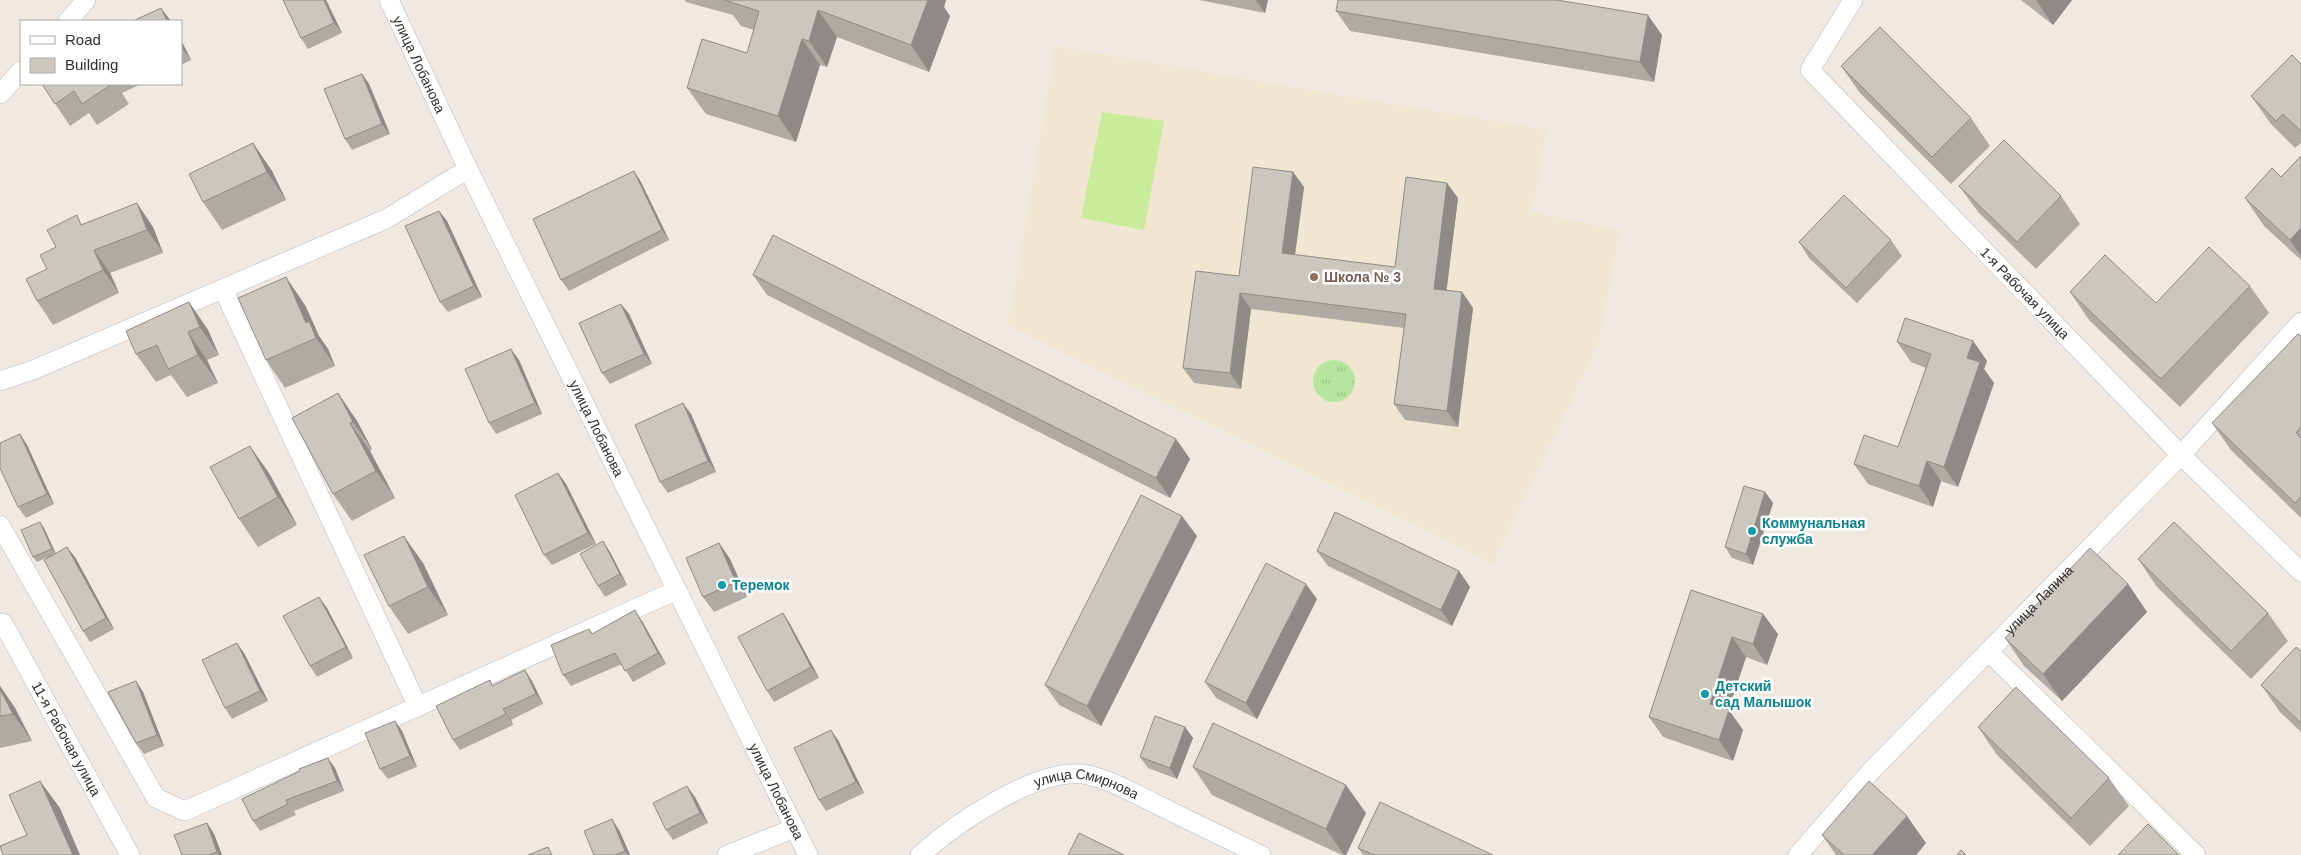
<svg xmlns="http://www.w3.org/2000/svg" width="2301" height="855" viewBox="0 0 2301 855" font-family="Helvetica,sans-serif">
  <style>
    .education { fill: #f0e6d1 }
    .grass { fill: url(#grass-tufts) }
    .pitch { fill: #c9ec9a }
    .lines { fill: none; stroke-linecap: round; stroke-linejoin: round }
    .street-casing { stroke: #b4b7c1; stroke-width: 20 }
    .street { stroke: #fff; stroke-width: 19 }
    .wall { fill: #afaba4 }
    .shaded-wall { fill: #8e8b86 }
    .building { fill: #cbc7bf; stroke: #8e8b86 }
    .education-dot { fill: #8d6e63; stroke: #fff; stroke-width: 2 }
    .culture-dot { fill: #0f9aa8; stroke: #fff; stroke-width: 2 }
    .labels { text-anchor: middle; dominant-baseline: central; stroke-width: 5; stroke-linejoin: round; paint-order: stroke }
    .street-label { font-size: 14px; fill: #2e2e2e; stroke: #fff }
    .education-label { font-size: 14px; font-weight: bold; fill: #785e54; stroke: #fff; text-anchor: start }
    .culture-label { font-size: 14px; font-weight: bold; fill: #0d838f; stroke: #fff; text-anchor: start }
  </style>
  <defs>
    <pattern id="grass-tufts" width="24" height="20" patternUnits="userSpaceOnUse" patternTransform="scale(1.25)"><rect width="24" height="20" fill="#b6e59e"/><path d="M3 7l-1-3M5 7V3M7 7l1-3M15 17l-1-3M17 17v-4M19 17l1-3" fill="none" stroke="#9dc588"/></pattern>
  </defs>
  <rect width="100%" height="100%" fill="#efe9e1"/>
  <path class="education" d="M1055,46L1547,130L1532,212L1620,230L1599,343L1493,564L1008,325Z"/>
  <path class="grass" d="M1313 381a21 21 0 1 1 42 0a21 21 0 1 1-42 0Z"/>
  <path class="pitch" d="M1102,112L1164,121L1144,230L1081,218Z"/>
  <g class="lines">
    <defs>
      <g id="street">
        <path id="s1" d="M389,0L468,169L808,855"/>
        <path id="s2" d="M1853,0L1810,70L2181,455L2301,572"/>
        <path d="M68,21L86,0"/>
        <path d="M0,94L21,71"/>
        <path d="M223,289L418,707"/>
        <path d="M0,381L33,370L386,219L468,169"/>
        <path d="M0,525L156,798L185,811L677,590"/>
        <path id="s3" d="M3,623L130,855"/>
        <path d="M1989,652L2196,855"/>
        <path d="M727,855L795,828"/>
        <path id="s4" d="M920,855C955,824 1039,765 1088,775C1111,780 1133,793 1154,803C1190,821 1225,838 1261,855"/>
        <path id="s5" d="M1798,855L1872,770L2181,455L2301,322"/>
      </g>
    </defs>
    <use href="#street" class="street-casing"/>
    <use href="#street" class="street"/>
  </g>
  <path class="wall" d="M326,0L342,33L308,49L301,38Z
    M685,0H946L944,7L950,16L929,72L837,37L827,67L820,65L796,142L706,114L687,88L747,53L754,30L741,26L733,15L686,2Z
    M1199,0H1268L1265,13Z
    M2021,0H2072L2053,25Z
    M1336,11L1662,35L1654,82L1350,31Z
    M181,40L191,60L181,65Z
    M2301,64V143L2295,148L2271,124L2251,96Z
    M1841,66L1971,118L1990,146L1951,184L1860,93Z
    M362,74L369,84L390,134L352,150L345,139Z
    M42,84H141L122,93L129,104L97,125L89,113L70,126Z
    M253,143L272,171L286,200L222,230L203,202Z
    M2301,156V260L2264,226L2245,198L2281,177Z
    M634,171L641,182L669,240L569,291L561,280Z
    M1293,172L1304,187L1295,255L1395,267L1458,198L1446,290L1462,292L1473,308L1458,427L1405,420L1394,404L1404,328L1251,309L1241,389L1194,383L1183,368L1239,276Z
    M1959,186L2061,196L2080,224L2036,269L1979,213Z
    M439,211L447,221L482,297L448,312L440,302Z
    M83,224L153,227L163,253L110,273L119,293L53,325L37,301L47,269L56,247Z
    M1891,240L1902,256L1857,303L1809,258L1799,242Z
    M753,275L1176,439L1190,459L1170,498L767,295Z
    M2250,286L2269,313L2180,407L2089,320L2070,292L2156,303Z
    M189,302L208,330L219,355L207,360L218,383L187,397L171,375L156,382L136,354Z
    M621,304L629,314L652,364L610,384L602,373Z
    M305,305L319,336L328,349L335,366L285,388L266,360Z
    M2301,336V518L2231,450L2212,423Z
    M1973,341L1987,361L1984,369L1994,383L1958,487L1941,481L1933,507L1868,484L1854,464L1898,447L1926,368L1911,362L1897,342Z
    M519,360L542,414L496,434L489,423Z
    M338,393L357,421L372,449L370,451L395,498L352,521L333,494Z
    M691,414L716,472L668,493L660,482Z
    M20,434L27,445L54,504L26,518L18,507Z
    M269,473L297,525L258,547L239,519Z
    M558,473L566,484L596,544L552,565L544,555Z
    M1765,492L1773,503L1753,565L1732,558L1725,547Z
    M44,528L55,553L75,557L114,629L90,642L83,631L46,558L37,562L33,557Z
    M1197,536L1101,726L1059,705L1045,685Z
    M719,543L730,559L747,597L714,612L703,597Z
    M1317,551L1459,571L1470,587L1452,626L1328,566Z
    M610,552L627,585L605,597L598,586Z
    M2138,559L2268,613L2288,641L2251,679L2157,587Z
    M423,563L448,615L408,634L389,606Z
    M2128,584L2147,612L2062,701L2024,666L2005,638Z
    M1691,590L1763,614L1778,634L1767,665L1746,657L1728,710L1743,730L1733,761L1663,737L1649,717Z
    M1317,599L1257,719L1216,698L1205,682Z
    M327,608L353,658L317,677L310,666Z
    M783,613L790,624L819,678L774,702L767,691Z
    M642,621L666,664L633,682L622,664L571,686L563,675L589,629L593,634Z
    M2301,651V732L2280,712L2261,685Z
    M244,653L268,701L232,719L225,708Z
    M136,681L143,692L164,746L144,754L136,743Z
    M532,681L543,704L511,720L513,725L460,750L453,740Z
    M0,686L15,708L32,741L0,748Z
    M395,721L402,731L417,767L388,779L380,769Z
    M1185,727L1193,738L1177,779L1148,768L1140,757Z
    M1978,727L2109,778L2129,806L2090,846L1997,755Z
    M838,740L864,793L826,811L819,800Z
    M1193,767L1366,813L1346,855H1342L1212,795Z
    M335,768L344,791L294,811L296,815L260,831L253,821Z
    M695,797L708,823L673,840L666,830Z
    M207,823L214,834L222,855H182Z
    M619,830L630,855H594Z
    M1822,835L1926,843L1916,855H1836Z
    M1358,848L1493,855H1363Z"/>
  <path class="shaded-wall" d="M324,0H326L342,33L334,23Z
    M928,0H946L944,7L950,16L929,72L911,45Z
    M1256,0H1268L1265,13Z
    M2036,0H2072L2053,25Z
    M161,8L171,21H167Z
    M818,10L837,37L827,67L809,41Z
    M1648,15L1662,35L1654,82L1640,62Z
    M802,39L820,65L796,142L778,116Z
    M181,40L191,60L181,47Z
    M362,74L369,84L390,134L382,124Z
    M253,143L272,171L286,200L267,172Z
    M634,171L641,182L669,240L662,230Z
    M1293,172L1304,187L1293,269L1282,253Z
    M1447,183L1458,198L1445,304L1434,289Z
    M137,203L153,227L163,253L147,230Z
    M439,211L447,221L482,297L474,286Z
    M2301,228V256L2290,240Z
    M94,250L110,273L119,293L103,270Z
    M286,277L305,305L319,336L328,349L335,366L306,323Z
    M1462,292L1473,308L1458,427L1447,411Z
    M1240,293L1251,309L1241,389L1230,373Z
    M189,302L208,330L219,355L200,327Z
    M621,304L629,314L652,364L644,354Z
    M188,332L207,360L218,383L198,355Z
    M1973,341L1987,361L1984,369L1994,383L1958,487L1944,467L1967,358Z
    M511,349L519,360L542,414L535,403Z
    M338,393L357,421L372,449L353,422Z
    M683,403L691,414L716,472L708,461Z
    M350,423L370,451L395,498L376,471Z
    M20,434L27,445L54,504L47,494Z
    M1176,439L1190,459L1170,498L1156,478Z
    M250,446L269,473L297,525L278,497Z
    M1927,461L1941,481L1933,507L1919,486Z
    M558,473L566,484L596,544L588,533Z
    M1765,492L1773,503L1753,565L1746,554Z
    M1182,516L1197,536L1101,726L1087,706Z
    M40,522L44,528L56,554L52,549Z
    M404,536L423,563L448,615L428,587Z
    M603,541L610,552L627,585L620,574Z
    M719,543L730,559L747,597L736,582Z
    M67,547L75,557L114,629L106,618Z
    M1459,571L1470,587L1452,626L1441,610Z
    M1306,584L1317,599L1257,719L1246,703Z
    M2128,584L2147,612L2062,701L2043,674Z
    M319,597L327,608L353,658L346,647Z
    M635,610L642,621L666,664L658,653Z
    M783,613L790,624L819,678L811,667Z
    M1763,614L1778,634L1767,665L1753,644Z
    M1732,637L1746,657L1724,724L1710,704Z
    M237,643L244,653L268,701L260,691Z
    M525,670L532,681L543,704L536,694Z
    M136,681L143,692L164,746L157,735Z
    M0,686L15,708L32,741L13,714L0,689Z
    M503,709L511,720L513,725L506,714Z
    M1729,710L1743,730L1733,761L1719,740Z
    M395,721L402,731L417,767L410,756Z
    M1185,727L1193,738L1177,779L1170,768Z
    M831,730L838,740L864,793L856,782Z
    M328,758L335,768L344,791L337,781Z
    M40,781L60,808L80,855H73Z
    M1346,785L1366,813L1346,855H1344L1326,829Z
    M687,786L695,797L708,823L700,813Z
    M1907,816L1926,843L1916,855H1872Z
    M612,819L619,830L630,855H628L625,851Z
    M207,823L214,834L222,855H219L217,852Z"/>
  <path class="building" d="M283,0H324L334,23L301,38Z
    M724,0H928L911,45L818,10L809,41L802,39L778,116L687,88L702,39L747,53L759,11Z
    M1338,0H1557L1648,15L1640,62L1336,11Z
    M161,8L167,21H133Z
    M1880,27L1971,118L1932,157L1841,66Z
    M2292,55L2301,64V131L2283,114L2276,121L2251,96Z
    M362,74L382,124L345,139L324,89Z
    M42,84H112L82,104L74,91L55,104Z
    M2004,140L2061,196L2017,242L1959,186Z
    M253,143L267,172L203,202L189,174Z
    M2301,156V228L2290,240L2245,198L2272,168L2281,177Z
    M1253,167L1293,172L1282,253L1395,267L1406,177L1447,183L1434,289L1462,292L1447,411L1394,404L1406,314L1240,293L1230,373L1183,368L1196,271L1239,276Z
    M634,171L662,230L561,280L533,219Z
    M1844,195L1891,240L1846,288L1799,242Z
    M137,203L147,230L94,250L103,270L37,301L26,279L47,269L40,255L56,247L47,230L77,215L81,225Z
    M439,211L474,286L440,302L405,226Z
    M773,235L1176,439L1156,478L753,275Z
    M2209,247L2250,286L2161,379L2070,292L2105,255L2156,303Z
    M286,277L306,323L309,321L316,338L266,360L238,298Z
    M189,302L200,327L188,332L198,355L168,369L157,345L136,354L126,331Z
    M621,304L644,354L602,373L579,323Z
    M1905,318L1973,341L1967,358L1980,362L1944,467L1927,461L1919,486L1854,464L1864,435L1898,447L1931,354L1897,342Z
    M2298,334L2301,336V427L2296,433L2301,438V497L2295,503L2212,423Z
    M511,349L535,403L489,423L465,369Z
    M338,393L353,422L350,423L376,471L333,494L292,418Z
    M683,403L708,461L660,482L635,425Z
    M20,434L47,494L18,507L0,468V443Z
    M250,446L278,497L239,519L210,467Z
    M558,473L588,533L544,555L515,495Z
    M1744,486L1765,492L1746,554L1725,547Z
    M1141,495L1182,516L1087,706L1045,685Z
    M1335,512L1459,571L1441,610L1317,551Z
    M40,522L52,549L33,557L21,530Z
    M2174,522L2268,613L2231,651L2138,559Z
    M404,536L428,587L389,606L364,555Z
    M603,541L620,574L598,586L580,554Z
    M719,543L736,582L703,597L686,558Z
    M67,547L106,618L83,631L44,560Z
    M2090,548L2128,584L2043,674L2005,638Z
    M1266,563L1306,584L1246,703L1205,682Z
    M1691,590L1763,614L1753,644L1732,637L1710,704L1729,710L1719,740L1649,717Z
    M319,597L346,647L310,666L283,616Z
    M635,610L658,653L625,671L615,653L563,675L551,645L589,629L592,634Z
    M783,613L811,667L767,691L738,637Z
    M237,643L260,691L225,708L202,660Z
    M2296,647L2301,651V723L2261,685Z
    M525,670L536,694L503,709L506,714L453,740L436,706L490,680L492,686Z
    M136,681L157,735L136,743L108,692Z
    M2016,687L2109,778L2071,818L1978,727Z
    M0,689L13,714L0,716Z
    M1155,716L1185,727L1170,768L1140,757Z
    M395,721L410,756L380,769L365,733Z
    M1213,723L1346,785L1326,829L1193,767Z
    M831,730L856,782L819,800L794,748Z
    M328,758L337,781L286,800L288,804L253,821L242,799L300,771L299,769Z
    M40,781L73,855H3L0,846L27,835L9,795Z
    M1869,781L1907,816L1872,855H1844L1822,835Z
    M687,786L700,813L666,830L653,803Z
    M1380,802L1493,855H1374L1358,848Z
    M612,819L625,851L615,855H594L584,831Z
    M207,823L217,852L208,855H182L174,835Z
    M2148,824L2179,855H2118Z
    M1079,833L1124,855H1068Z
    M548,847L552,855H528Z
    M1961,850L1966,855H1957Z"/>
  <circle class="education-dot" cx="1314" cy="277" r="5"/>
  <g class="culture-dot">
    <circle cx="1752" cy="531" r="5"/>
    <circle cx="722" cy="585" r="5"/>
    <circle cx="1705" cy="694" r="5"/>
  </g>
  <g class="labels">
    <g class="street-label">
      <text stroke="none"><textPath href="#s1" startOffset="71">улица Лобанова</textPath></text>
      <text stroke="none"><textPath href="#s2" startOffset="392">1-я Рабочая улица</textPath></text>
      <text stroke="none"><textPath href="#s1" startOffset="476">улица Лобанова</textPath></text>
      <text stroke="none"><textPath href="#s5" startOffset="351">улица Лапина</textPath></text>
      <text stroke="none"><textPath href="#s3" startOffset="132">11-я Рабочая улица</textPath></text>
      <text stroke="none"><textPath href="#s1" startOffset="881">улица Лобанова</textPath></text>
      <text stroke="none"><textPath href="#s4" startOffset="190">улица Смирнова</textPath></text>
    </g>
    <g class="education-label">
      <text x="1324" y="277">Школа № 3</text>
    </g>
    <g class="culture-label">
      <text x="1762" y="523">Коммунальная<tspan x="1762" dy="16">служба</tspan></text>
      <text x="732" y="585">Теремок</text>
      <text x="1715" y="686">Детский<tspan x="1715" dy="16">сад Малышок</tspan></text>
    </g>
  </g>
  <rect x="20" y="20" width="162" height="65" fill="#ffffff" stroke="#ababab"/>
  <rect x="30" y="36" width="25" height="8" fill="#ffffff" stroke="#ababab"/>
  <text x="65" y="45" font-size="15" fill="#2e2e2e">Road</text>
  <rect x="30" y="58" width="25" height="15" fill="#cbc7bf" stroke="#ababab"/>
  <text x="65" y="70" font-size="15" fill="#2e2e2e">Building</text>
</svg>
